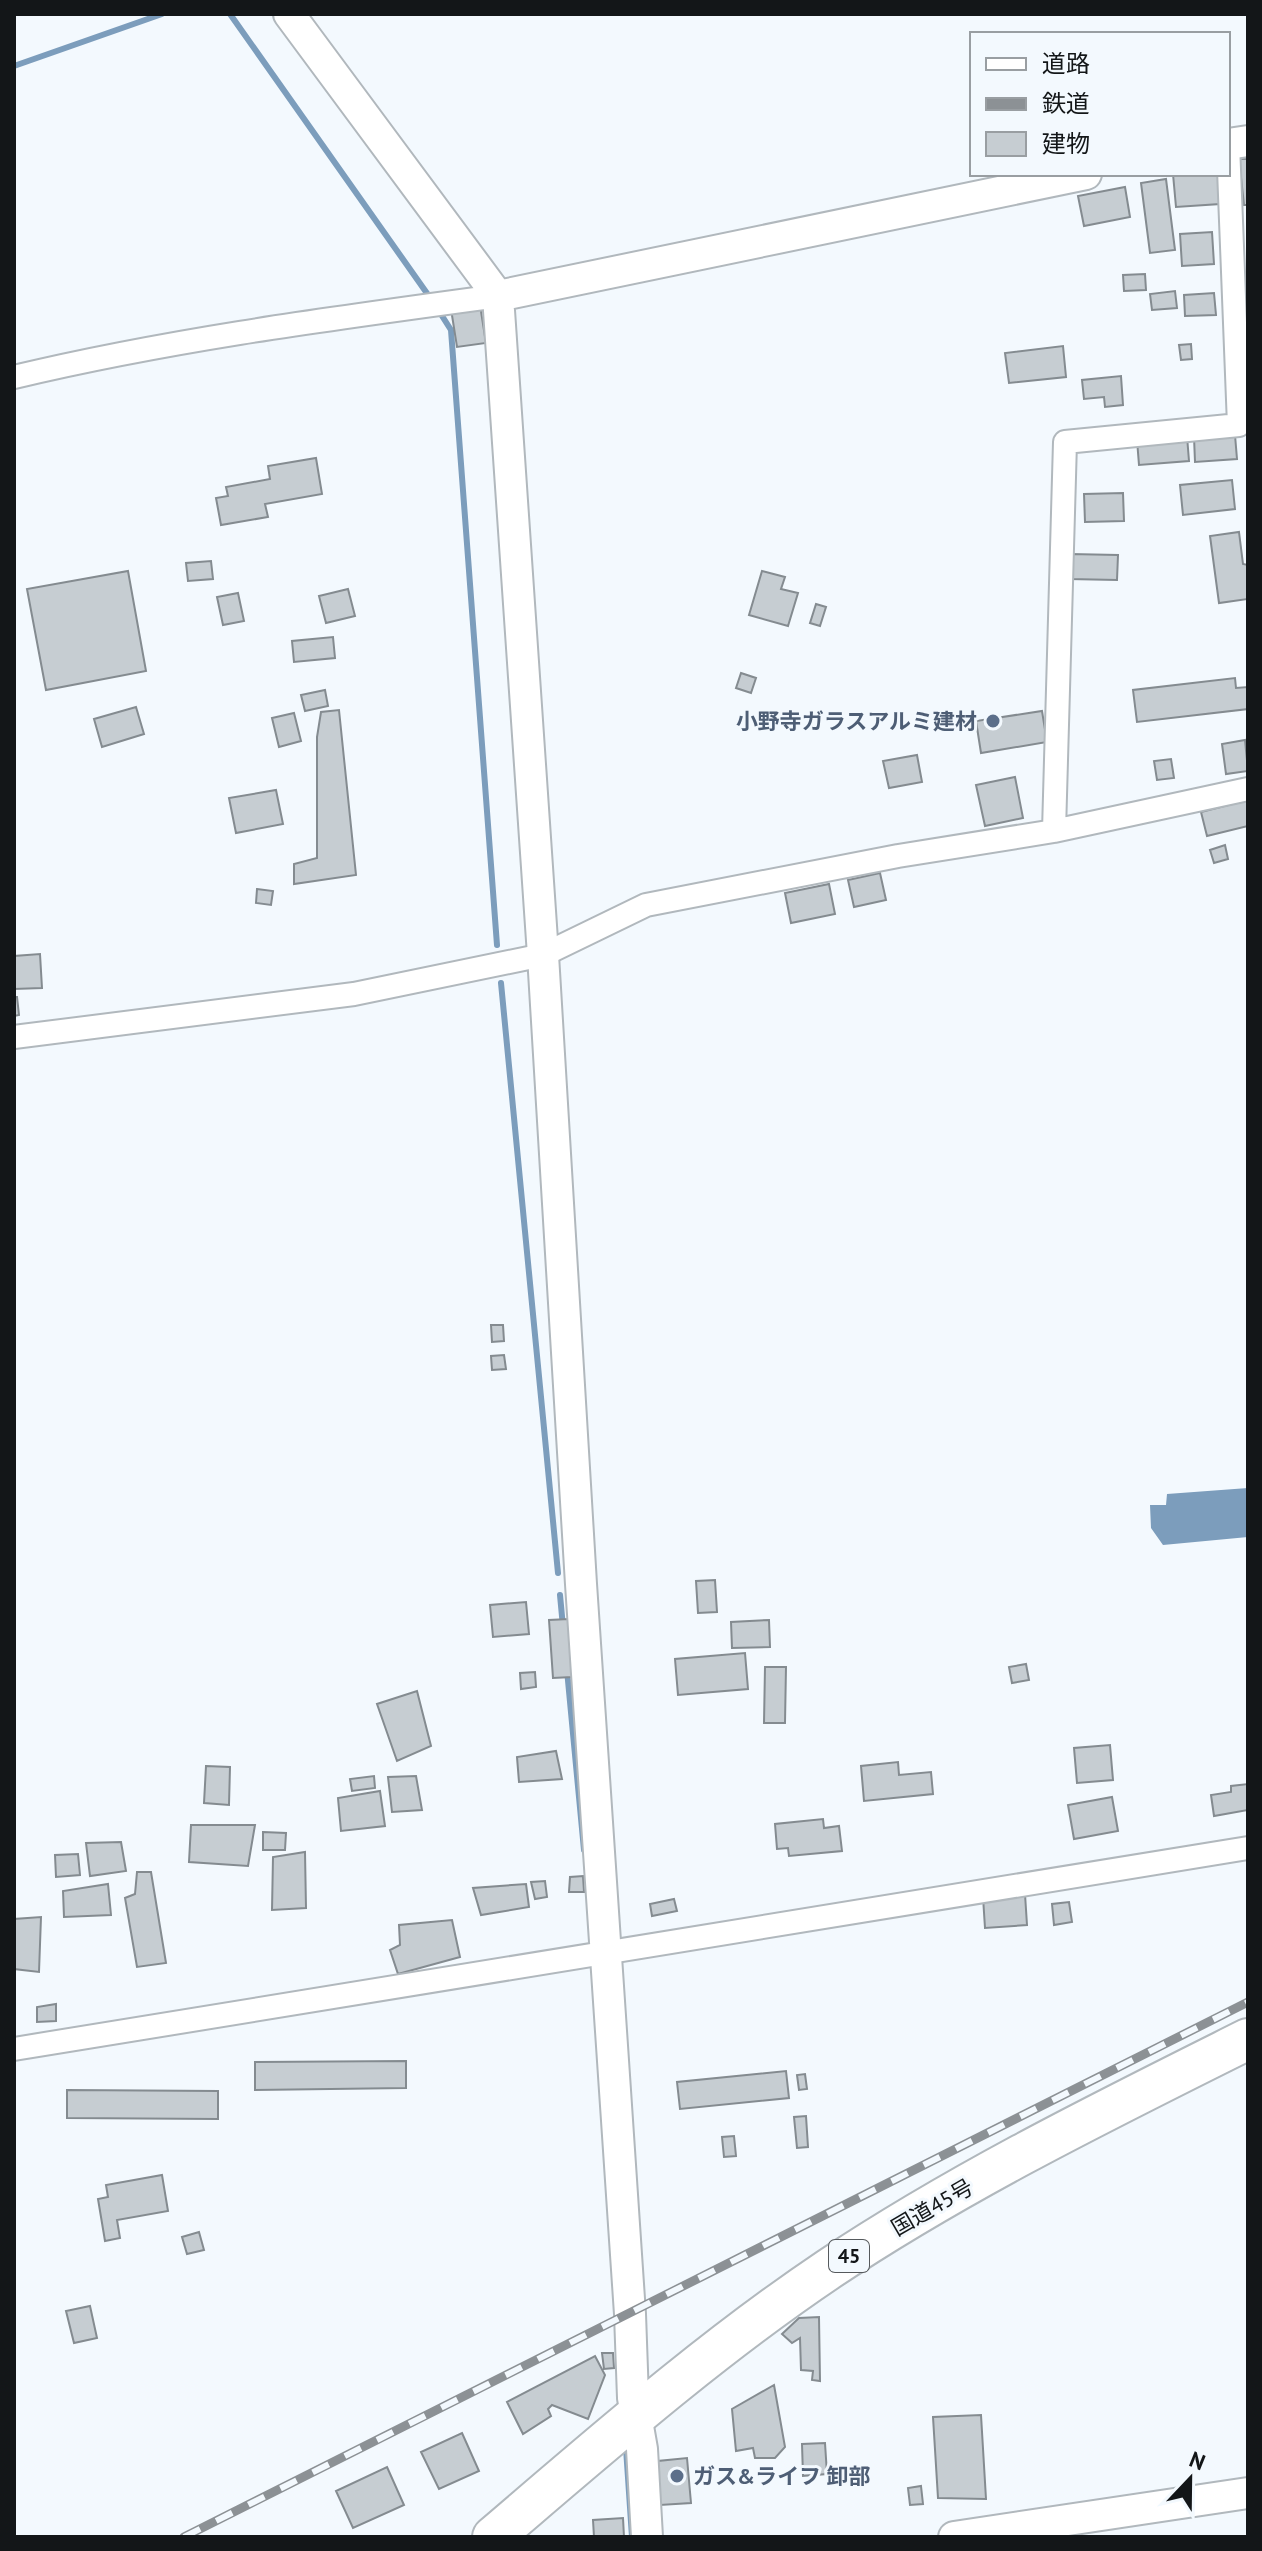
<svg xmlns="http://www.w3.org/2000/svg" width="1262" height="2551" viewBox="0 0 1262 2551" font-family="'PT Sans','Noto Sans JP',sans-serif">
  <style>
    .water { fill: #7c9dbc }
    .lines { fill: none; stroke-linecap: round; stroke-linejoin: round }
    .stream { stroke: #7c9dbc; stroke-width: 6 }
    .building { fill: #c6cdd2; stroke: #848b90; stroke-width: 2 }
    .street-casing { stroke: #b1b8bd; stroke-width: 26 }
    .secondary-casing { stroke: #b1b8bd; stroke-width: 34 }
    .highway-casing { stroke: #b1b8bd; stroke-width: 44 }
    .street { stroke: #fff; stroke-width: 22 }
    .secondary { stroke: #fff; stroke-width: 30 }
    .highway { stroke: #fff; stroke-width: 40 }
    .rail-casing { stroke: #8c9195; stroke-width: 9 }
    .rail { stroke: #f3f9fe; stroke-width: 6; stroke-dasharray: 18; stroke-linecap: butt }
    .service-dot { fill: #5c6f8a; stroke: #f3f9fe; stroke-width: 3 }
    .labels { text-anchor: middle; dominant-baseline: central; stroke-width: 6; stroke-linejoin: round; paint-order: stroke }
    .shield { fill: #f3f9fe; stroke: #565a5d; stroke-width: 2 }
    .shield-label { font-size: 20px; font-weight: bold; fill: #131618 }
    .service-label { font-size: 22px; font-weight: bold; fill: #4e5e75; stroke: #f3f9fe; text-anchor: end }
    .street-label { font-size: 22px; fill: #131618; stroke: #f3f9fe }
  </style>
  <rect width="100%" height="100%" fill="#f3f9fe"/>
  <path class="water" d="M1248,1488V1537L1163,1545L1151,1528L1150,1505H1166L1167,1494Z"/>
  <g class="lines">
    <path class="stream" d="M230,14L431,299
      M14,66L162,14
      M437,308L451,330L497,945
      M501,983L558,1573
      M560,1595L563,1627
      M567,1670L584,1850
      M626,2448L632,2537"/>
  </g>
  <path class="building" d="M1239,159H1248V205H1244Z
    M1173,174H1218L1220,204L1176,207Z
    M1166,179L1175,250L1150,253L1141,183Z
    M1125,187L1130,217L1084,226L1078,196Z
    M1212,232L1214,264L1182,266L1180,234Z
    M1145,274L1146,290L1124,291L1123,275Z
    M1175,291L1177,308L1152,310L1150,294Z
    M1214,293L1216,315L1185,316L1184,295Z
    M480,305L486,343L457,347L451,309Z
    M1191,344L1192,359L1181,360L1179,345Z
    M1063,346L1066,377L1009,383L1005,353Z
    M1121,376L1123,405L1105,407L1104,397L1084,399L1082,380Z
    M1235,435L1237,459L1195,462L1194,437Z
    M1187,436L1189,461L1139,465L1137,440Z
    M316,458L322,494L265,504L268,517L221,525L216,498L228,496L226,487L270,479L268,466Z
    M1232,480L1235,509L1183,515L1180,485Z
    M1123,493L1124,521L1085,522L1084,494Z
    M1239,532L1243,564L1248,565V599L1219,603L1210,536Z
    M1070,554L1118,555L1117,580L1069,579Z
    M211,561L213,579L188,581L186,563Z
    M128,571L146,671L46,690L27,589Z
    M762,571L785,577L781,589L798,593L788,626L749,615Z
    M348,589L355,616L326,623L319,596Z
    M238,593L244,621L223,625L217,597Z
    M816,604L826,607L820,626L810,623Z
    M333,637L335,658L294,662L292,641Z
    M741,673L756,678L751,693L736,688Z
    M1235,678L1236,688L1248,687V709L1137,722L1133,690Z
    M325,690L328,706L305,711L301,695Z
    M136,707L144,734L102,747L94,719Z
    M339,710L356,875L294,884V864L317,858V737L321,712Z
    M1042,711L1047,742L981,753L976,721Z
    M294,713L301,741L279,747L272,718Z
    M1245,740L1248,771L1226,774L1222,744Z
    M917,755L922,782L889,788L883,761Z
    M1171,759L1174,778L1157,780L1154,761Z
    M1015,777L1023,818L985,826L976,785Z
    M276,790L283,824L236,833L229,798Z
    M1248,800V826L1207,836L1201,812Z
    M1225,845L1228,859L1214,863L1210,850Z
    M880,873L886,900L854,907L848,880Z
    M829,884L835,914L791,923L785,893Z
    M257,889L273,891L271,905L256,903Z
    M40,954L42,988L14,989V956Z
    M14,997H17L19,1015L14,1016Z
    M491,1325H503L504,1341L492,1342Z
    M504,1355L506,1369L492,1370L491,1356Z
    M715,1580L717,1612L698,1613L696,1581Z
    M526,1602L529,1634L493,1637L490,1605Z
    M569,1619L572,1677L553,1678L549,1620Z
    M769,1620L770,1647L732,1648L731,1622Z
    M745,1653L748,1689L678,1695L675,1659Z
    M1026,1664L1029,1680L1012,1683L1009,1667Z
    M765,1667H786L785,1723H764Z
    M535,1672L536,1687L521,1689L520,1673Z
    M417,1691L431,1746L397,1761L377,1704Z
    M1110,1745L1113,1780L1077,1783L1074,1748Z
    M556,1751L562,1779L519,1782L517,1757Z
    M898,1762L899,1775L931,1772L933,1794L864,1801L861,1766Z
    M206,1766L230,1767L229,1805L204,1803Z
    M374,1776L375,1788L352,1791L350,1779Z
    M416,1776L422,1810L392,1812L388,1777Z
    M1248,1784V1810L1214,1816L1211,1795L1231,1792V1786Z
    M380,1791L385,1826L341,1831L338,1798Z
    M1112,1797L1118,1831L1074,1839L1068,1805Z
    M823,1819L824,1828L839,1826L842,1851L789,1856L788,1848L777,1849L775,1824Z
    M191,1825H255L248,1866L189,1862Z
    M263,1832L286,1833L285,1850H263Z
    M121,1842L126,1871L90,1876L86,1843Z
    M305,1852L306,1908L272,1910L273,1857Z
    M78,1854L80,1875L56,1877L55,1855Z
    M137,1872H151L166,1963L137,1967L125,1898L135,1894Z
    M583,1876L584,1892H569L570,1877Z
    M545,1881L547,1897L535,1899L531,1882Z
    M108,1884L111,1915L64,1917L63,1891Z
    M526,1884L529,1907L481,1915L473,1888Z
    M1025,1894L1027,1925L985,1928L983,1897Z
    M674,1899L677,1911L652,1916L650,1904Z
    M1069,1902L1072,1922L1054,1925L1052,1904Z
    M41,1917L39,1972L14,1969V1919Z
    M452,1920L460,1957L398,1974L390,1950L400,1945L399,1925Z
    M56,2004V2021L37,2022V2007Z
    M406,2061V2088L255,2090V2062Z
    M786,2071L789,2098L680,2109L677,2082Z
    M805,2074L807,2089L799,2090L797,2075Z
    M67,2090L218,2091V2119L67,2118Z
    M806,2116L808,2147L797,2148L794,2117Z
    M734,2136L736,2156L724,2157L722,2137Z
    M162,2175L168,2211L117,2220L120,2238L105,2241L98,2199L108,2197L106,2185Z
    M199,2232L204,2250L187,2254L182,2237Z
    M90,2306L97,2338L74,2343L66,2311Z
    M819,2317L820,2381L812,2380L813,2371L801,2370L800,2338L792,2343L782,2334L799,2318Z
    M602,2353H613L614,2368L604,2369Z
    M595,2356L605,2375L588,2419L552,2405L548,2409L551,2416L523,2434L507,2402Z
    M774,2385L785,2447L775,2458H755L753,2448L736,2451L732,2409Z
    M981,2415L986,2499L938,2498L933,2417Z
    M462,2433L479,2471L439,2489L421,2452Z
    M825,2443L827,2474L803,2476L802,2444Z
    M687,2458L691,2503L660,2505L658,2461Z
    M387,2467L404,2505L353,2528L336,2491Z
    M921,2486L923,2504L910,2505L908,2488Z
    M623,2518L624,2537H594L593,2520Z"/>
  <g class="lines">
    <defs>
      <path id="street" d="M14,377C173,339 336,318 498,296
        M1054,831L1065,442L1239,425L1228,144
        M14,1037L354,994L543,955L646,905L898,856L1054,831L1248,789
        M14,2049L1248,1848"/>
      <path id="secondary" d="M289,14L498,296L543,955L581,1584L630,2314L633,2398L642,2449L647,2537
        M1228,144L1248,141
        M498,296L1086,174
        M954,2537L1248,2493"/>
      <path id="highway" d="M493,2537C602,2444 710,2349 829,2269C961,2181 1106,2110 1248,2039"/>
    </defs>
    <use href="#street" class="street-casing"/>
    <use href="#secondary" class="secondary-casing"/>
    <use href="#highway" class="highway-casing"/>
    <use href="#street" class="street"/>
    <use href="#secondary" class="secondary"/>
    <use href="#highway" class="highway"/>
    <defs>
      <path id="rail" d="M184,2537L1248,2002"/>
    </defs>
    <use href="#rail" class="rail-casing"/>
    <use href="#rail" class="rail"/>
  </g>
  <g class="service-dot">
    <circle cx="993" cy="721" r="8"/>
    <circle cx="677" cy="2476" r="8"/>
  </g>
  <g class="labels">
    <rect class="shield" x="829" y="2240" width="40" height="32" rx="6"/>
    <g class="shield-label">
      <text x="849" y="2256">45</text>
    </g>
    <g class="service-label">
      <text x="977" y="721">小野寺ガラスアルミ建材</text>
      <text x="693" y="2476" text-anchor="start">ガス&amp;ライフ 卸部</text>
    </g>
    <g class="street-label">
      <text transform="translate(932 2207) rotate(-30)">国道45号</text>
    </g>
  </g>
  <rect width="1262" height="2551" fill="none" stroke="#131618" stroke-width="32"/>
  <rect x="970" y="32" width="260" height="144" fill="#f3f9fe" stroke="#999ea2" stroke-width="2"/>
  <rect x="986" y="58" width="40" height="12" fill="#ffffff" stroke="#999ea2" stroke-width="2"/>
  <text x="1042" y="72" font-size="24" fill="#131618">道路</text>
  <rect x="986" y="98" width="40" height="12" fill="#8c9195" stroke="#999ea2" stroke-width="2"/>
  <text x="1042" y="112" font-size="24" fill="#131618">鉄道</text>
  <rect x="986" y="132" width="40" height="24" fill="#c6cdd2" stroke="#999ea2" stroke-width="2"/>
  <text x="1042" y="152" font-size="24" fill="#131618">建物</text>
  <g transform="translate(1190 2479) rotate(22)" stroke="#f3f9fe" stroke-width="6" paint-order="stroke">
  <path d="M0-6L14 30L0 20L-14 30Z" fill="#131618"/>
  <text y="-12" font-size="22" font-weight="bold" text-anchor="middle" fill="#131618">N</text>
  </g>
</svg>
